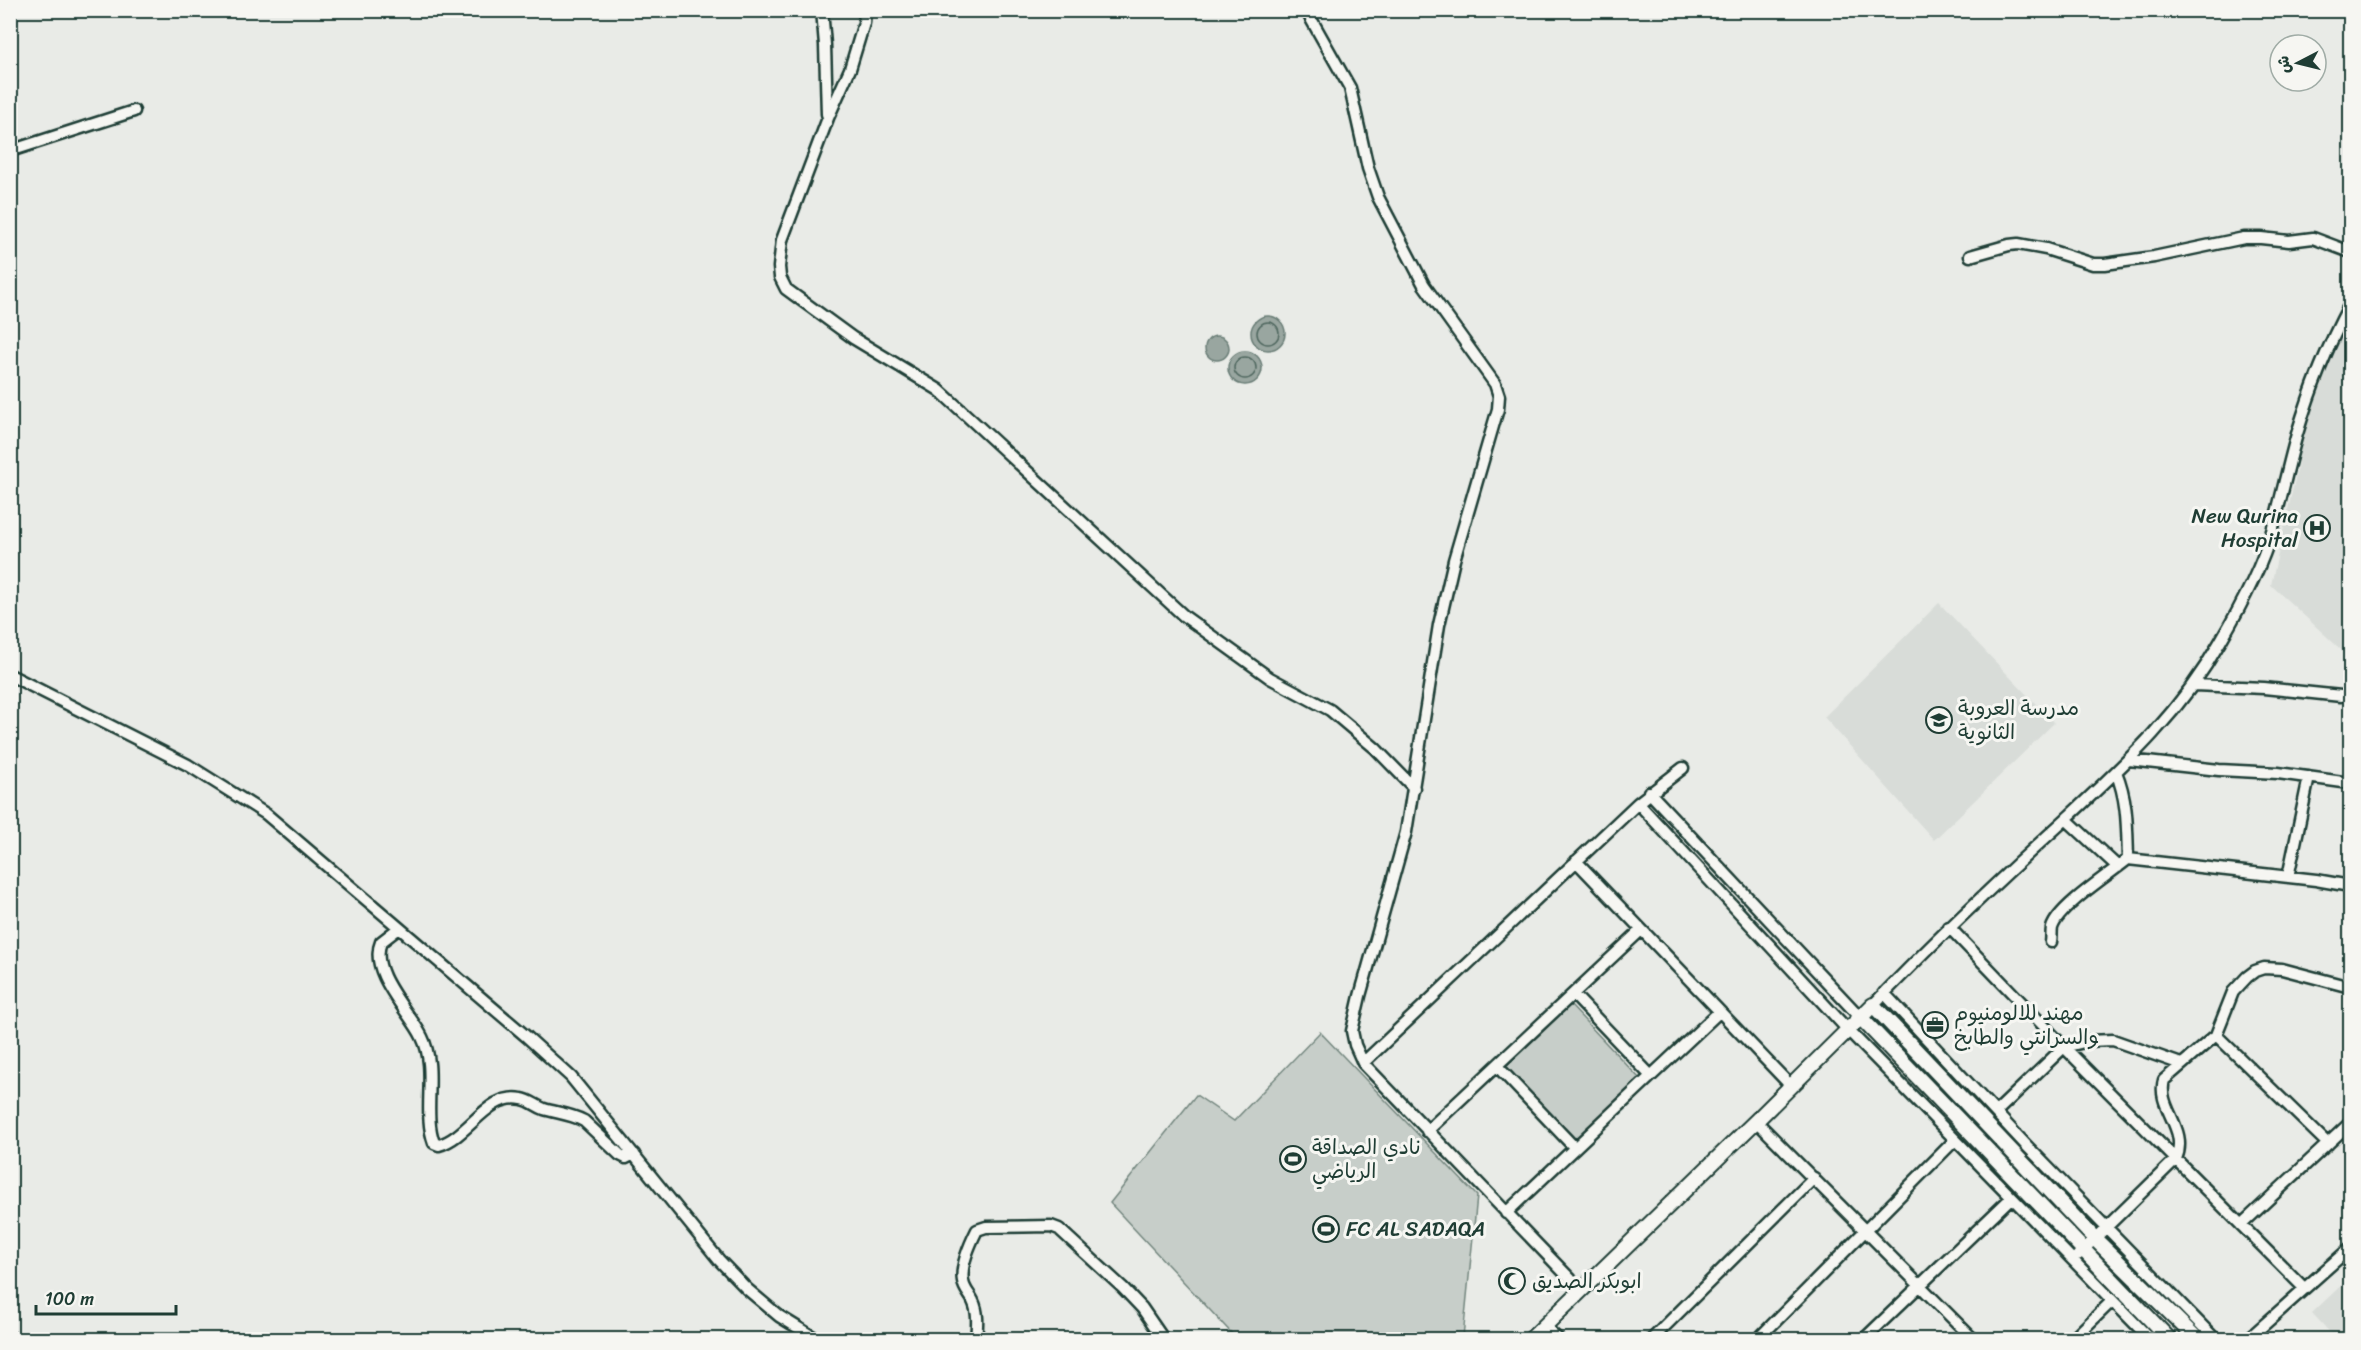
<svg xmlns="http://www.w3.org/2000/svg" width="2361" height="1350" viewBox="0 0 2361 1350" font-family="Sriracha,'Playpen Sans Arabic',sans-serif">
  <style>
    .built { fill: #d8dcd8 }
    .green { fill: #c7cec9; stroke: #73867e; stroke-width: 1.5 }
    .water { fill: #99a6a0; stroke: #687c75; stroke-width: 1.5 }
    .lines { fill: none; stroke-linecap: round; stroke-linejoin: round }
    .shore { stroke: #50675f; stroke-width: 1.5 }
    .street-casing { stroke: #1f3d34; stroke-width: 15 }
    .secondary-casing { stroke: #1f3d34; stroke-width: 18 }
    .street { stroke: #f6f6f2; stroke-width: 10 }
    .secondary { stroke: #f6f6f2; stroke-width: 14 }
    .labels { text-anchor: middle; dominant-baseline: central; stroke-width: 6; stroke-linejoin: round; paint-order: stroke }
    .poi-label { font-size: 21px; fill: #1f3d34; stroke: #f6f6f2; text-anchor: start }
  </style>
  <rect width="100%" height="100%" fill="#e9ebe7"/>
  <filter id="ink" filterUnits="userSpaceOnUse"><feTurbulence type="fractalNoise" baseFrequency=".0167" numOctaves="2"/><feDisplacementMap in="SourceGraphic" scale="12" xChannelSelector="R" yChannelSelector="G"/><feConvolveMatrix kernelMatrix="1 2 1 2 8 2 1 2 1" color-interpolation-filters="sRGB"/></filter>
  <g filter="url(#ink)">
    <path class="built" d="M2350,317V658L2271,585L2297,470L2301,439L2344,324Z
      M1939,603L2054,723L1934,840L1824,717Z
      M2350,1277V1339H2336L2312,1313Z"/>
    <path class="green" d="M1570,1005L1640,1079L1574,1142L1505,1067Z
      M1320,1032L1477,1196L1463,1337L1466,1339H1237L1110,1203L1196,1095L1234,1121Z"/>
    <path class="water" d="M1251 333a17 17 0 1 1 34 0a17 17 0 1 1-34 0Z
      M1205 348a12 12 0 1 1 24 0a12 12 0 1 1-24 0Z
      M1228 368a17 17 0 1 1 34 0a17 17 0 1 1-34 0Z"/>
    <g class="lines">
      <path class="shore" d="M1257 333a11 11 0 1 1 22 0a11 11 0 1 1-22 0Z
        M1234 368a11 11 0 1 1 22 0a11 11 0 1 1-22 0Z"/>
      <defs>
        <path id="street" d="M822,10L825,45L827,114
          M865,10L864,23L850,69L828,118L782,240L779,267L780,277L786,289L853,338L939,390L1184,616L1270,678L1330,710L1375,748L1414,788
          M1306,10L1350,88L1368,168L1378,197L1424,285L1495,384L1499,396L1498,409L1454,560L1439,625L1406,832L1360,996L1352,1031L1355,1045L1363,1063
          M10,151L134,111
          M1970,256L2009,245L2018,244L2046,249L2093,264H2105L2154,257L2244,238H2261L2289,241L2313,238L2350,252
          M10,675L188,765L266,814L527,1037L571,1077L719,1260L747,1289L779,1316L818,1340
          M2194,685L2264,688L2341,696
          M2129,760L2219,770L2278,773L2350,783
          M2116,772C2128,801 2127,829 2128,859L2316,880L2350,886
          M1649,792L1860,1017
          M1638,803L1848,1030L2151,1340
          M2066,819L2118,867
          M1576,861L1791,1086
          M2288,877L2309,777
          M1949,927L2064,1047L2304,1288
          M399,928L381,942C368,972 410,1012 422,1037C438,1069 422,1111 434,1143L439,1145C470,1136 487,1092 522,1099C530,1100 536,1106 544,1109C557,1113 571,1114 584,1121L620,1155L626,1158L634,1154
          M2051,942C2052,938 2051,932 2052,928C2058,907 2110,874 2128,859
          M1884,993L2026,1145L2216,1340
          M1873,1005C1935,940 2000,879 2066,819C2126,763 2179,715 2220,642C2240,608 2261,569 2272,531C2281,499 2288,466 2297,434C2310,390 2328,345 2350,304
          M2216,1035L2328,1144
          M1497,1066L1575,1148
          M1651,1076L1719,1012
          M1996,1112L2064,1047L2088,1041L2113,1040L2181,1064
          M1756,1121L1974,1340
          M1427,1131L1641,930
          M1506,1213L1651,1076L1573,994
          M2241,1225L2350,1123
          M2078,1255L2176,1159C2189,1128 2156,1108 2164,1080L2216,1035L2233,992L2247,977L2255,971L2264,968L2282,969L2350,987
          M1581,1290L1363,1063L1638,803L1683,768
          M1544,1326L1559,1340
          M10,1337L15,1340
          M976,1340C977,1327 979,1313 973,1301C970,1294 964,1290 963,1281C960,1266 970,1244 977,1230L986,1227L1051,1226L1059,1229L1123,1288L1142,1308L1164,1340
          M1651,1340L1814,1178
          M1757,1340L1955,1140
          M1863,1340L2011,1198
          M2072,1340L2112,1301
          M2247,1340L2350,1248"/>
        <path id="secondary" d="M1860,1017L2170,1340
          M1530,1340L1756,1121L1873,1005L2095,1239L2198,1340"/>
      </defs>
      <use href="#street" class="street-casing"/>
      <use href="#secondary" class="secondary-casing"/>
      <use href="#street" class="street"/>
      <use href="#secondary" class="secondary"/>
    </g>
  </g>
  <defs>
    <symbol id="hospital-ring" viewBox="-11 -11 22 22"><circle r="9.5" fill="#f6f6f2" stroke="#1f3d34" stroke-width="1.5"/><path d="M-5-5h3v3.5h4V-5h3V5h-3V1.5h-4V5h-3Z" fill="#1f3d34"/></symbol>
    <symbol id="school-ring" viewBox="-11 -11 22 22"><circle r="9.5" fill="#f6f6f2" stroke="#1f3d34" stroke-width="1.5"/><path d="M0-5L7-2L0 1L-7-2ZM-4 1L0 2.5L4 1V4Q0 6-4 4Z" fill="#1f3d34"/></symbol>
    <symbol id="office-ring" viewBox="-11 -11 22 22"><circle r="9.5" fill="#f6f6f2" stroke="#1f3d34" stroke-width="1.5"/><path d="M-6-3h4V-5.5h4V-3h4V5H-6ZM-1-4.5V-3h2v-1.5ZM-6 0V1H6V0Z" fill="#1f3d34"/></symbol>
    <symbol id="stadium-ring" viewBox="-11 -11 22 22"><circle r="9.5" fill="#f6f6f2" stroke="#1f3d34" stroke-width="1.5"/><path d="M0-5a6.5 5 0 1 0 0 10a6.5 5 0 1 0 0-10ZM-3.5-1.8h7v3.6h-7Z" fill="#1f3d34"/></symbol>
    <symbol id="mosque-ring" viewBox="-11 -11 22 22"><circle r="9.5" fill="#f6f6f2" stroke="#1f3d34" stroke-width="1.5"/><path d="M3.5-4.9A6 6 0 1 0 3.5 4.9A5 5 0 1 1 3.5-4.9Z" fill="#1f3d34"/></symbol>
  </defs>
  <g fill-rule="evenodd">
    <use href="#hospital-ring" x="2302" y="513" width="30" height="30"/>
    <use href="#school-ring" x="1924" y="705" width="30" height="30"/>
    <use href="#office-ring" x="1920" y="1010" width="30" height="30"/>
    <use href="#stadium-ring" x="1278" y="1144" width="30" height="30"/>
    <use href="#stadium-ring" x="1311" y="1214" width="30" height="30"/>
    <use href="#mosque-ring" x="1497" y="1266" width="30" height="30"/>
  </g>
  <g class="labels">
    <g class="poi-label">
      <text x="2298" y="516" text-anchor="end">New Qurina<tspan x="2298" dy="24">Hospital</tspan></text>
      <text x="1958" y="708">مدرسة العروبة<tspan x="1958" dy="24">الثانوية</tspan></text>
      <text x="1954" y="1013">مهند للالومنيوم<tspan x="1954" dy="24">والسرانتي والطابخ</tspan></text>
      <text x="1312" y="1147">نادي الصداقة<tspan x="1312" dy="24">الرياضي</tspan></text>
      <text x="1346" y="1229">FC AL SADAQA</text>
      <text x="1532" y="1281">ابوبكر الصديق</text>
    </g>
  </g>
  <rect width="2361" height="1350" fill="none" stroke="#f6f6f2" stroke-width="36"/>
  <rect x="18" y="18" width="2325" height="1314" fill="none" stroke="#1f3d34" stroke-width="2" filter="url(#ink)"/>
  <g transform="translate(2298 63) rotate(263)"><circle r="28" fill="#f6f6f2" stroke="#a0aca6" stroke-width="1.5"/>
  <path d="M0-4.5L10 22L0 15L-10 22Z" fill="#1f3d34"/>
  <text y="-9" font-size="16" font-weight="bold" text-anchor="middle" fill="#1f3d34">ش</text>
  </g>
  <path d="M36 1305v9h140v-9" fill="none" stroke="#1f3d34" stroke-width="3"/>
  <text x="45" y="1305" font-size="18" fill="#1f3d34" stroke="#f6f6f2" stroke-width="4.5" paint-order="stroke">100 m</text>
</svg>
